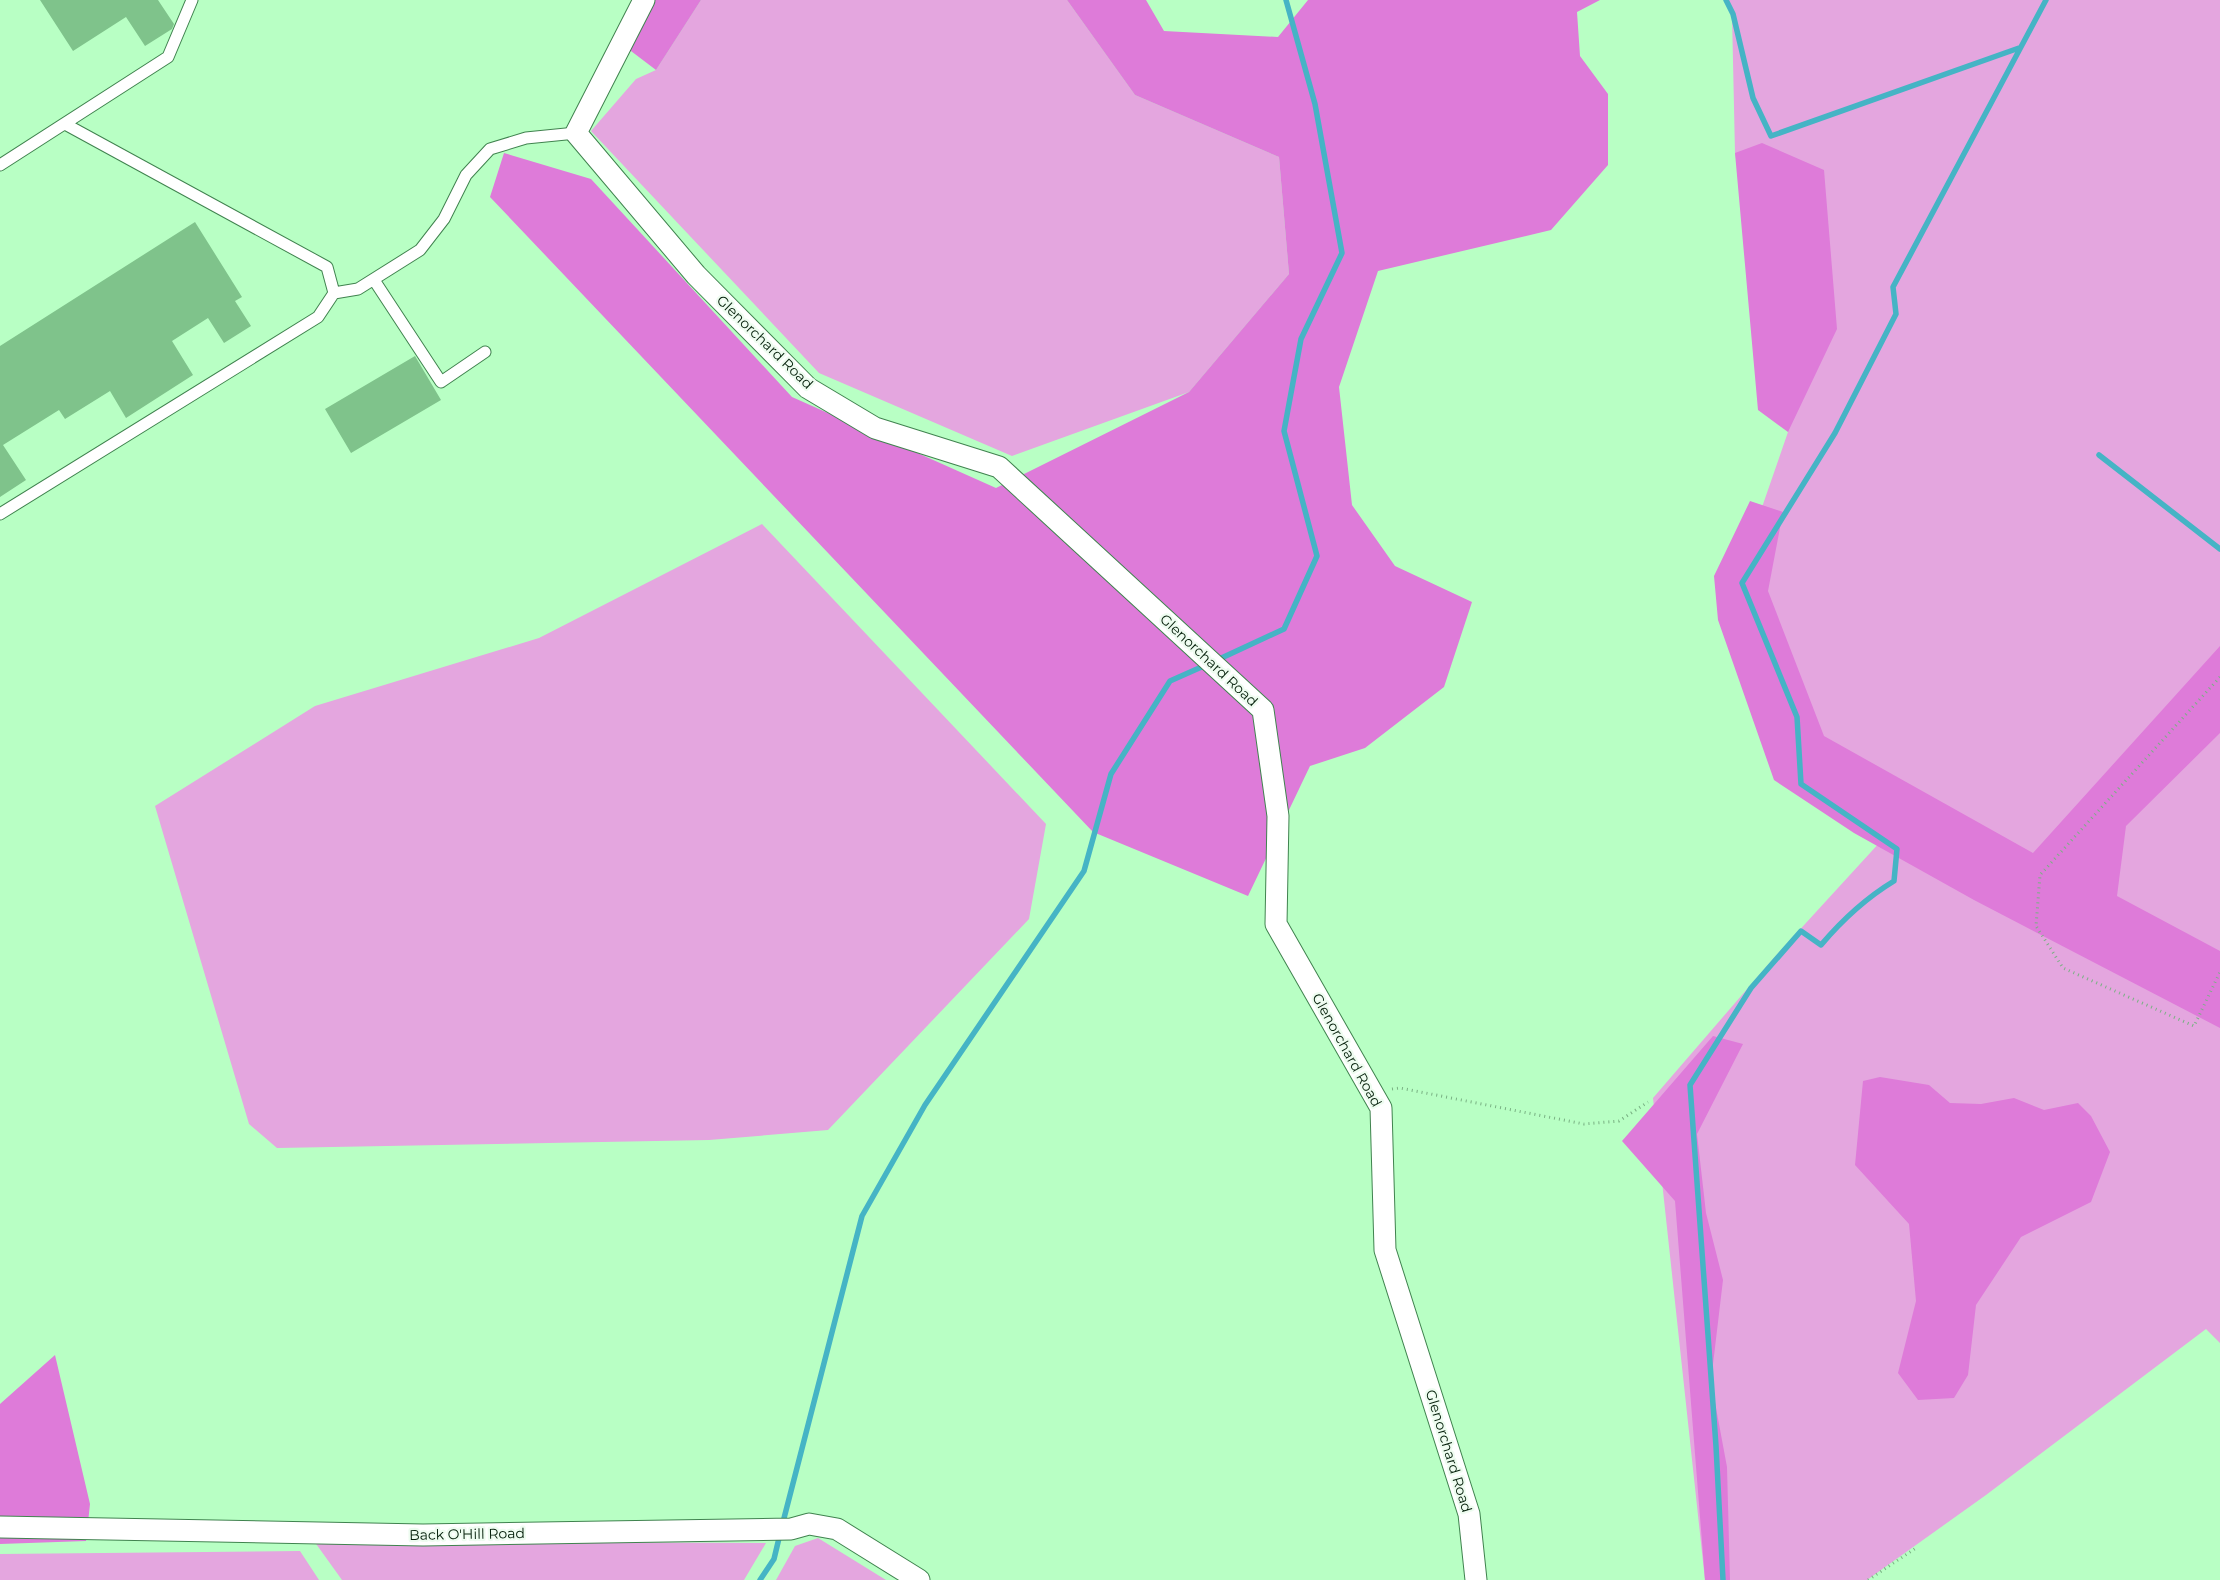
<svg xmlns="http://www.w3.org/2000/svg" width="2220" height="1580" viewBox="0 0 2220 1580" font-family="Montserrat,sans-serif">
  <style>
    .green { fill: #e4a6df }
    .forest { fill: #de7bd9 }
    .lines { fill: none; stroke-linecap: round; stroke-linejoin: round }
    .stream { stroke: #45b4c5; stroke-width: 5.5 }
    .building { fill: #7fc38b }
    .lane-casing { stroke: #40834f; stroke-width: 13 }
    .street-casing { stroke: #40834f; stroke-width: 23 }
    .path { stroke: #79b183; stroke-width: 3; stroke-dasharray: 1 4; stroke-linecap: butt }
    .lane { stroke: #fff; stroke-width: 11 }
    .street { stroke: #fff; stroke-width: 21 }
    .labels { text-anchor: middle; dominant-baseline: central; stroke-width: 4.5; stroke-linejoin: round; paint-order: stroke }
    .street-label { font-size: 14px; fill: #021d08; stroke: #eefcf0 }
  </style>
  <rect width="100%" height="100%" fill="#b8ffc4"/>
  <path class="green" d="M701,0H1067L1135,95L1279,157L1289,274L1189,392L1012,456L819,373L591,131L636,79L656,70Z
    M1725,0H2220V1343L2206,1329L1986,1495L1867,1580H1705L1653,1098L1773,959L1881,841L1732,594L1788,432L1735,153L1732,15Z
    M762,524L1046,824L1029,919L828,1130L709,1140L277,1148L249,1124L155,806L315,706L539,638Z
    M818,1538L886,1580H776L795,1546Z
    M314,1541L766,1543L744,1580H342Z
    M300,1551L319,1580H0V1554Z"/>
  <path class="forest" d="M652,0H701L656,70L627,48Z
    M1067,0H1146L1164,31L1278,37L1308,0H1600L1577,12L1580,56L1608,94V165L1551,230L1378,271L1339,387L1352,505L1395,566L1472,602L1444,687L1365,748L1310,766L1248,896L1093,832L490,197L504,153L591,179L792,397L996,488L1189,392L1289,274L1279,157L1135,95Z
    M1762,143L1824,170L1837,329L1788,432L1758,410L1735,153Z
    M1750,501L1783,512L1768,591L1824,736L2033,853L2220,646V733L2126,826L2117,896L2220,951V1028L1974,900L1854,833L1774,780L1718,620L1714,576Z
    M1713,1036L1743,1044L1697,1134L1706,1213L1723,1280L1711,1381L1727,1467L1730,1580H1705L1675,1201L1622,1141Z
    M1880,1077L1929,1085L1950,1103L1981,1104L2014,1098L2044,1110L2078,1103L2091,1116L2110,1152L2091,1202L2021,1237L1976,1305L1968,1375L1954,1398L1918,1400L1898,1373L1916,1301L1909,1224L1855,1165L1863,1081Z
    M55,1355L90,1504L86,1541L0,1544V1404Z"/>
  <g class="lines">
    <path class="stream" d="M1726,0L1733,14L1753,98L1771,136L2019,48
      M2099,455L2220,549
      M1215,661L1284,629L1317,556L1284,431L1301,339L1342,253L1315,104L1286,0
      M782,1526L862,1216L925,1105L1084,871L1111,774L1170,681L1206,665
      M760,1580L774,1559L780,1534
      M1723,1580L1716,1446L1690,1085L1751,988L1801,931L1821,945C1843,919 1866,898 1894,881L1897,849L1801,784L1797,717L1742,583L1835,433L1896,314L1893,287L2046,0"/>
  </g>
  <path class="building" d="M40,0H158L174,24L172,29L145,46L126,17L73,51Z
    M195,222L242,297L235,301L251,326L224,343L208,318L172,341L193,375L126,418L110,391L65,419L59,410L3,445L26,480L0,497V346Z
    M415,356L441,400L351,453L325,409Z"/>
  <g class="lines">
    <defs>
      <path id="lane" d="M0,165L168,57L192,0
        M374,280L441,382L485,352
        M334,293L358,289L420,250L444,219L466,175L490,149L526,138L576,133
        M0,514L318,317L334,293L327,267L65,124"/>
      <path id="street" d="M644,0L576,133L696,275L808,388L875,428L999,467L1263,710L1278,816L1276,924L1381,1108L1385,1250L1469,1514L1476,1580
        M0,1527L423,1535L791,1529L809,1524L837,1529L919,1580"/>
    </defs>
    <use href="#lane" class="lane-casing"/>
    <use href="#street" class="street-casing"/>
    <path class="path" d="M2220,677L2040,875L2036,926L2063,968L2194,1026L2220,972
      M1392,1089L1400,1088L1584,1124L1619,1121L1648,1102
      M1868,1580L1916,1548"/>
    <use href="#lane" class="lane"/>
    <use href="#street" class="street"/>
  </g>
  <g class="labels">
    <g class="street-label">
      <text transform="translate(765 342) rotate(44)">Glenorchard Road</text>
      <text transform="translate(1209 660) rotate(43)">Glenorchard Road</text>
      <text transform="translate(1347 1050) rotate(61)">Glenorchard Road</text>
      <text transform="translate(1449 1451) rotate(73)">Glenorchard Road</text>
      <text transform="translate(467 1534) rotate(-1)">Back O'Hill Road</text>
    </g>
  </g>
</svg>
